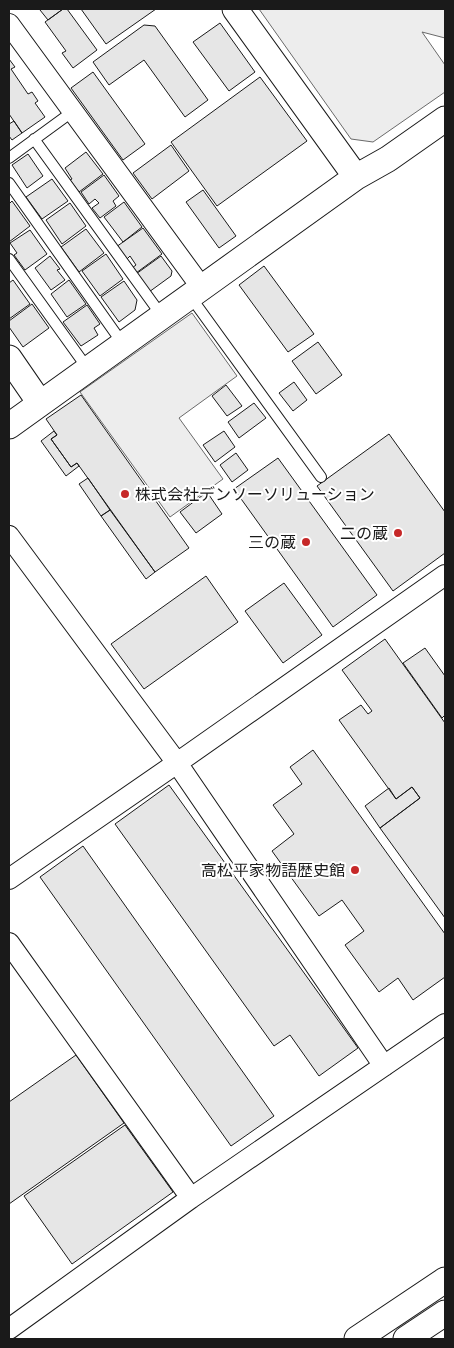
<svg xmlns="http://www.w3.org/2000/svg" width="454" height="1348" viewBox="0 0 454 1348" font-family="'Zilla Slab','Noto Sans JP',serif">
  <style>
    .built { fill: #ededed; stroke: #6a6a6a }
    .building { fill: #e6e6e6; stroke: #1a1a1a }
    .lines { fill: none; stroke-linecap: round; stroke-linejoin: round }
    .service-casing { stroke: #1a1a1a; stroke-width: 12 }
    .minor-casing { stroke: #1a1a1a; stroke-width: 22 }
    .tertiary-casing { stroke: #1a1a1a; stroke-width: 27 }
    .service { stroke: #fff; stroke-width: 10 }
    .minor { stroke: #fff; stroke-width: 20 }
    .tertiary { stroke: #fff; stroke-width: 25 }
    .poi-dot { fill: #c62828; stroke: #fff; stroke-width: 2 }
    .labels { text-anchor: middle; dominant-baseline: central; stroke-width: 4; stroke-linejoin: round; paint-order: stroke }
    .poi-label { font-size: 16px; fill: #1a1a1a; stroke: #fff; text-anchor: end }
  </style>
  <rect width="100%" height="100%" fill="#fff"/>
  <path class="built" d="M259,9H445V38L422,32L445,65V92L373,142L351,139Z
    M192,313L237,376L179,418L223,479L170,517L80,392Z"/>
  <path class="building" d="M42,9H63L48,20L40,10Z
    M63,9H67L97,50L73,68L62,53L66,51L45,22Z
    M81,9H156L106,44Z
    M220,23L255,72L229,91L193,42Z
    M144,25L155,26L208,100L185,117L144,60L109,85L93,62Z
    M9,59L15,67L11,69L28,94L32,92L38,101L35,103L45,117L22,133L9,114Z
    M93,72L145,144L123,160L71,88Z
    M260,77L307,141L217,206L171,142Z
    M14,121L22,133L12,140L9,136V124Z
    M171,145L189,171L152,199L133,173Z
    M86,152L103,174L79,192L70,180L72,179L65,168Z
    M28,154L43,176L27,188L12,165Z
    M104,175L119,196L113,201L116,206L100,218L92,208L99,203L95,199L89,204L81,192Z
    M52,179L68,201L42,219L26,197Z
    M203,190L236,236L219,248L186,202Z
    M12,201L30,226L9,242V204Z
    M124,202L142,227L123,242L104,217Z
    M70,203L86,226L62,244L46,220Z
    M143,228L162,254L136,273L132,268L136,265L130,256L126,260L116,247Z
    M86,229L104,253L79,272L61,247Z
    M30,230L47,254L25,270L14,255L17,253L10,243Z
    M106,254L123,279L100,296L82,271Z
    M50,256L60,269L57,270L65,280L51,290L35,268Z
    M161,256L172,271L171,276L149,292L136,274Z
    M264,266L314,334L288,352L239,285Z
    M13,280L30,304L9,319V283Z
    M69,280L86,304L67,317L51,294Z
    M124,281L137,300L135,310L119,322L101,297Z
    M32,304L49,328L23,347L9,327V321Z
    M87,305L100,324L94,328L98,335L81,346L63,322Z
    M318,342L342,375L316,394L292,361Z
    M294,382L307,400L293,411L279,393Z
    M226,385L242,406L227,416L212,396Z
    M81,395L189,548L155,572L77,463L71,467L51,439L57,435L46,419Z
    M254,403L266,418L239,438L228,422Z
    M54,431L57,435L51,439L71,467L77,463L79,466L66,476L41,441Z
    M224,431L235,447L215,462L203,445Z
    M389,434L445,512V553L393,591L317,486Z
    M236,453L248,470L232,482L220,465Z
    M278,458L377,595L333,627L234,489Z
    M88,478L110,510L101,516L79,484Z
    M207,492L222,514L196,533L180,512Z
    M110,510L155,572L146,579L101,516Z
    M206,576L238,622L144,689L111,644Z
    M284,583L322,635L283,663L245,611Z
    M385,639L445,723V918L380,828L420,798L412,787L396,799L339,720L361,705L368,714L372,711L342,670Z
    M425,648L445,676V715L442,718L403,663Z
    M313,750L445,934V977L413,1000L398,978L379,992L345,945L364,931L342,900L319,916L272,851L294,834L273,805L302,784L290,767Z
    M169,785L358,1048L319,1076L290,1035L274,1046L115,824Z
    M412,787L420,798L380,828L365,806L389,788L396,799Z
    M83,846L274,1116L231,1146L40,877Z
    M76,1055L124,1123L9,1204V1102Z
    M125,1125L173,1192L72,1264L24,1196Z"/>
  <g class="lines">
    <defs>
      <path id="service" d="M34,139L162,316
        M9,158L72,112
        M9,183L123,344
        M9,259L88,369
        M190,296L321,477"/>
      <path id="minor" d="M9,24L202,288
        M9,536L177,763L384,1066
        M9,879L177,763L445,575
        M9,943L191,1198
        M9,1329L191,1198L445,1024"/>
      <path id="tertiary" d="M235,9L356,177
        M9,358L40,403
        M9,426L356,177L388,159L445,119
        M357,1339L445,1280
        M406,1339L445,1313"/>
    </defs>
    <use href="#service" class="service-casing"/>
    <use href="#minor" class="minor-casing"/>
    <use href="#tertiary" class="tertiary-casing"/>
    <use href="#service" class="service"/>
    <use href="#minor" class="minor"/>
    <use href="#tertiary" class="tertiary"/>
  </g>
  <g class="poi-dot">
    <circle cx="125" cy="494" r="5"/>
    <circle cx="398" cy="533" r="5"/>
    <circle cx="306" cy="542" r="5"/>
    <circle cx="355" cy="870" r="5"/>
  </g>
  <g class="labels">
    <g class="poi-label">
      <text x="135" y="494" text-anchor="start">株式会社デンソーソリューション</text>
      <text x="388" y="533">二の蔵</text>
      <text x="296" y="542">三の蔵</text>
      <text x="345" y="870">高松平家物語歴史館</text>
    </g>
  </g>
  <rect width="454" height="1348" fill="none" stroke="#1a1a1a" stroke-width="20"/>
</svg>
